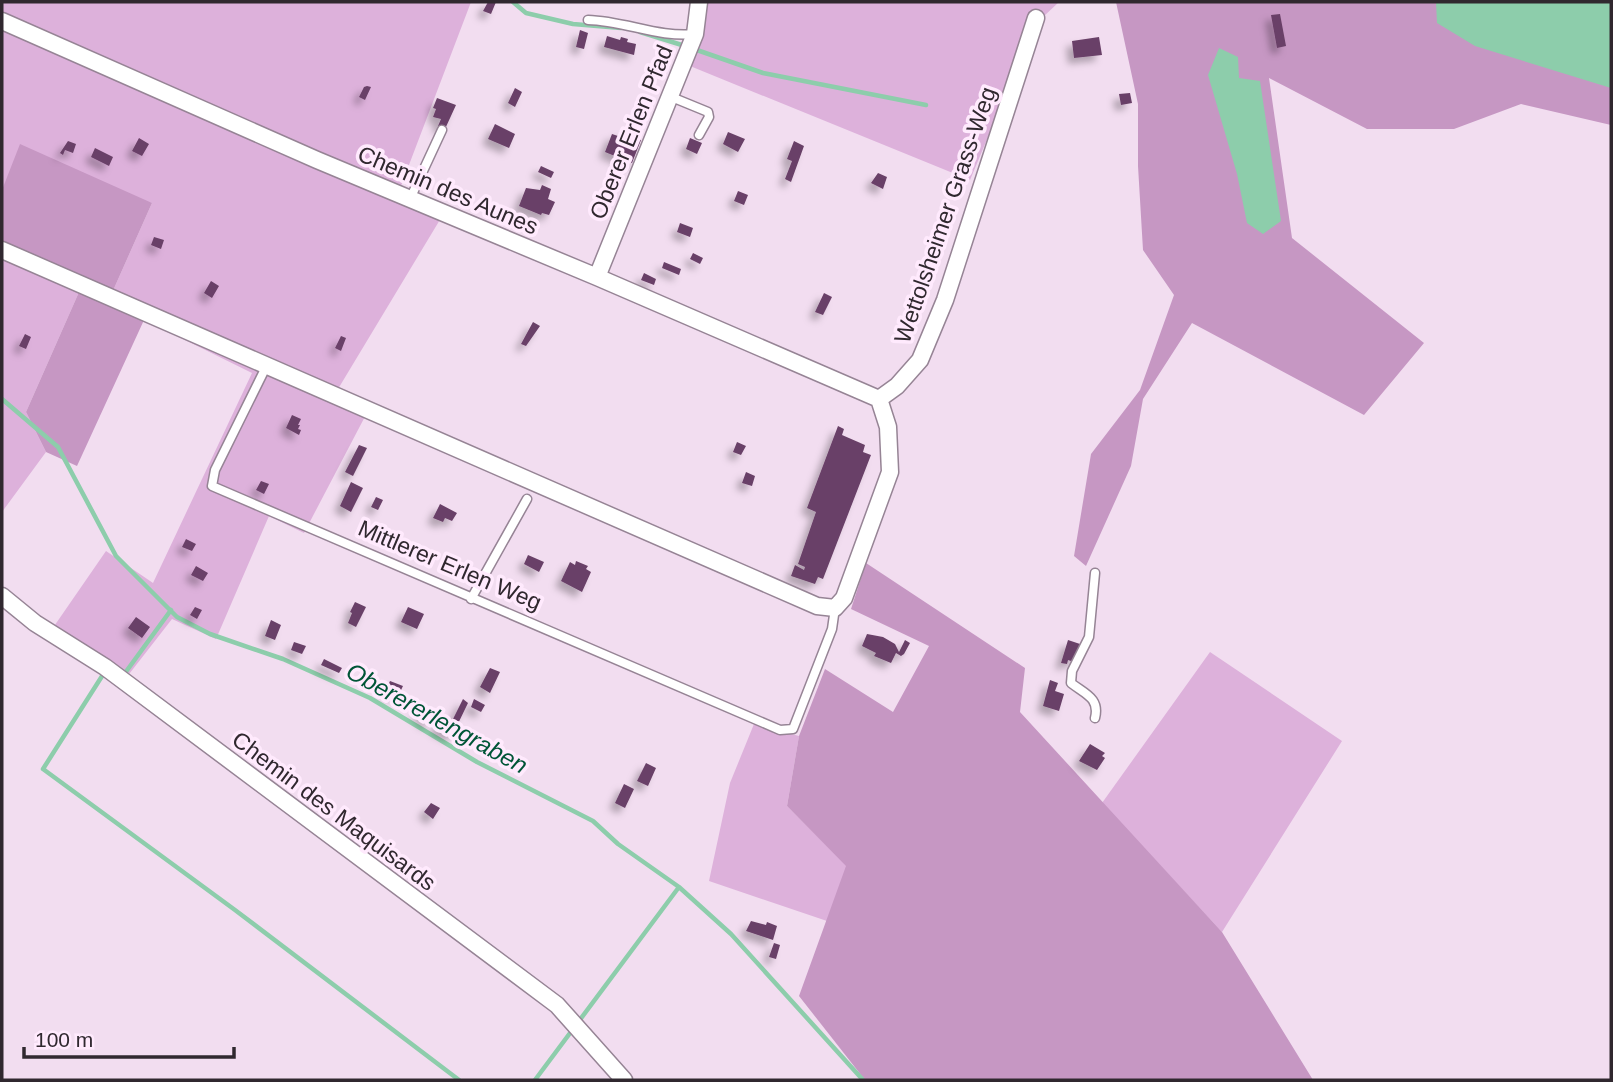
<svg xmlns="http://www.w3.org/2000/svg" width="1613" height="1082" viewBox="0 0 1613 1082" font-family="Helvetica,sans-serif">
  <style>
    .green { fill: #ddb1db }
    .forest { fill: #c697c3 }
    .water { fill: #8dcdab }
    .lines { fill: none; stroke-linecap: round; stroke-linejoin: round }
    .stream { stroke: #8dcdab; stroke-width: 4.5 }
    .building { fill: #694067; filter: url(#shadow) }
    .service-casing { stroke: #968495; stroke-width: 11 }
    .minor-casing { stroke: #968495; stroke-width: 19 }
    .service { stroke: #fff; stroke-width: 8 }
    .minor { stroke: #fff; stroke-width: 16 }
    .labels { text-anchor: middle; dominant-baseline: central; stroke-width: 7; stroke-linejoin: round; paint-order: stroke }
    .street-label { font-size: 23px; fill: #30282f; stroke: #ffeafd }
    .water-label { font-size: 24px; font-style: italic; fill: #005537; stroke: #ffeafd }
  </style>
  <defs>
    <filter id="shadow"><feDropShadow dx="-6" dy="6" stdDeviation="3.5" flood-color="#0004"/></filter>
  </defs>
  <rect width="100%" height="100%" fill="#f2ddf0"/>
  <path class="green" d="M2,2H471L396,199L441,218L338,389L370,407L304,533L269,516L216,639L172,619L126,678L48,635L106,551L153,583L252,373L108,302L152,203L2,190Z
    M706,2H1059L1043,17L998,113L970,180L690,66Z
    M2,245L79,292L26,412L46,452L2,512Z
    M1210,652L1342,741L1222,932L1102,803Z
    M754,724L799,736L787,806L847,866L827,921L709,881L730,783Z"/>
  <path class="forest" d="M1116,2H1611V125L1521,104L1454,129H1367L1269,78L1292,238L1424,343L1364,415L1192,323L1143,399L1131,466L1086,566L1074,556L1091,454L1140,390L1174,295L1143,250L1138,166V104Z
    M20,144L152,203L108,302L144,320L77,466L46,452L26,412L79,292L2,245V190Z
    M866,563L1025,668L1020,712L1222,932L1313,1080H865L799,996L846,866L787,806L799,736L825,669L893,712L929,646L851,609Z"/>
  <path class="water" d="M1436,2H1611V88L1475,46L1437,23Z
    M1219,48L1238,57L1239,78L1260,81L1281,221L1263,234L1247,223L1237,174L1208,75Z"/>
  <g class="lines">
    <path class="stream" d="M513,2L526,13L573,24L621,28
      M640,32L685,46
      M694,49L763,73L926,105
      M2,399L58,447L116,556L177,617L210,634L283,659L370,698L477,762L593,821L618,844L679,887L731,934L863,1080
      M120,670L125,673L171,610
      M104,673L43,769L235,910L459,1080
      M535,1080L679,887"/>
  </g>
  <path class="building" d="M488,2H496L491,14L483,11Z
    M1280,14L1286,46L1277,48L1271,15Z
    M580,30L588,33L584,49L576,47Z
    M607,36L620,40L621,37L628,39L627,42L636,44L634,55L604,47Z
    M1099,37L1102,55L1074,58L1072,41Z
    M367,86L371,87L365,100L359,97L364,87Z
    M515,88L522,92L515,107L508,103Z
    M1130,93L1132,103L1121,105L1119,94Z
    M437,98L456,105L445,129L438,126L441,119L433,117L436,109L433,108Z
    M495,124L515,134L509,148L488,139Z
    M620,131L641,140L632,163L605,152L612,134L618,136Z
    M728,132L745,139L738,152L723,144Z
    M139,138L149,144L142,156L132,151Z
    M690,138L702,143L697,154L686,149Z
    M68,141L76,144L73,153L65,150L63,155L60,153Z
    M794,141L804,146L791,182L785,179L792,161L787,159Z
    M95,148L113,157L109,166L91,157Z
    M541,166L554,172L551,178L538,172Z
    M878,173L887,177L883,189L871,183Z
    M542,185L551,189L548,199L555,202L549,215L542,213L541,215L519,206L526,188L540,190Z
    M738,191L748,195L744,205L734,201Z
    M680,223L693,228L690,237L677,232Z
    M154,237L164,240L161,249L151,245Z
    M693,253L703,258L700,264L690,259Z
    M664,262L681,269L679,275L662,268Z
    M644,273L656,279L654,285L641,280Z
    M211,281L219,286L212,298L204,293Z
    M824,293L832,297L823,315L815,312Z
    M533,322L540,326L526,346L521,344Z
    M25,334L31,337L26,349L19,346Z
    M341,336L346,338L341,351L335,348Z
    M292,415L301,419L298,425H300L298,429L301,430L299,435L286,428Z
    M838,426L844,429L842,435L865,445L863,452L871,455L823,579L818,577L815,584L791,576L795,565L804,570L805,567L798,564L816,512L807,508Z
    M737,442L746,446L741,455L733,452Z
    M359,445L367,448L353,476L345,472Z
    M746,472L755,476L752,486L742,483Z
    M261,481L269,484L264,494L256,490Z
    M351,482L363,488L351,512L340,506Z
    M376,497L383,500L378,510L371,507Z
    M440,504L457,513L452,521L445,518L443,522L433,518Z
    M186,539L196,544L192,551L182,547Z
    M528,555L544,562L539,572L524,564Z
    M576,561L588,566L586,569L591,572L582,592L561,581L570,562L575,565Z
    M196,566L208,573L203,581L191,575Z
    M355,602L366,607L356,627L348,623L352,613L350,612Z
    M195,607L202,610L197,619L190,615Z
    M408,607L424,614L417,629L401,622Z
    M136,617L150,627L142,638L128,628Z
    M271,620L281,625L275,640L265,636Z
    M867,634L883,637L895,644L899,652L905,640L910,643L904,654L901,656L896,653L891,663L874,656L876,653L862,646Z
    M1068,640L1080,644L1074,662L1068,660L1067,664L1061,663Z
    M294,642L306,646L302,654L291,650Z
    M324,659L342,668L339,673L321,665Z
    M490,668L500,672L490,693L480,687Z
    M1050,680L1058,683L1055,691L1064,694L1059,711L1043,706Z
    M390,681L403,686L398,696L386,690Z
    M463,699L468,703L452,736L436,728L441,719L451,723Z
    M474,699L485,705L481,712L471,707Z
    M420,708L432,715L430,720L432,721L431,724L422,720L426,718L417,713Z
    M1090,744L1105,753L1102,756L1105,758L1097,770L1079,761Z
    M646,763L656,768L648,786L637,781Z
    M624,784L634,789L625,808L615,803Z
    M431,803L440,808L433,819L424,812Z
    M751,921L766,925L767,922L777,926L773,940L746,931Z
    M774,943L780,945L776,959L769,957Z"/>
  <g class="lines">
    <defs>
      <path id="service" d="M588,20C625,21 659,38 695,34
        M669,96L708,112L709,117L699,135
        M410,199L442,130
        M266,367L215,470L212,486L780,730L793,729L832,629L835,608
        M471,599L527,499
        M1095,718C1100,698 1085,694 1071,683L1072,671L1089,637L1095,573"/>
      <path id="minor" d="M2,21L317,160L597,277L879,399
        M2,250L817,606L835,608L844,598L890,472L888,427L879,399L897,386L920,360L945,300L1036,18
        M597,277L695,34L699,2
        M2,596L35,623L105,667L557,1005L624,1080"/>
    </defs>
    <use href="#service" class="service-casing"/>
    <use href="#minor" class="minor-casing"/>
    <use href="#service" class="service"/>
    <use href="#minor" class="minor"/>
  </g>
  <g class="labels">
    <g class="street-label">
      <text transform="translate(631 132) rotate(-68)">Oberer Erlen Pfad</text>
      <text transform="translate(448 190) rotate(23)">Chemin des Aunes</text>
      <text transform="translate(945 215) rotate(-71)">Wettolsheimer Grass-Weg</text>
      <text transform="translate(450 565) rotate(23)">Mittlerer Erlen Weg</text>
      <text transform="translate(334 811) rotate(37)">Chemin des Maquisards</text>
    </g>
    <g class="water-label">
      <text transform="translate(437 718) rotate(29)">Oberererlengraben</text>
    </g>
  </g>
  <rect width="1613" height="1082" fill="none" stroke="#30282f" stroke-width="7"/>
  <path d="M24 1047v10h210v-10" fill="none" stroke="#30282f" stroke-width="3.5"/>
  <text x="35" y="1047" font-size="21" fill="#30282f" stroke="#ffeafd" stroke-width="5" paint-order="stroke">100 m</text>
</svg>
